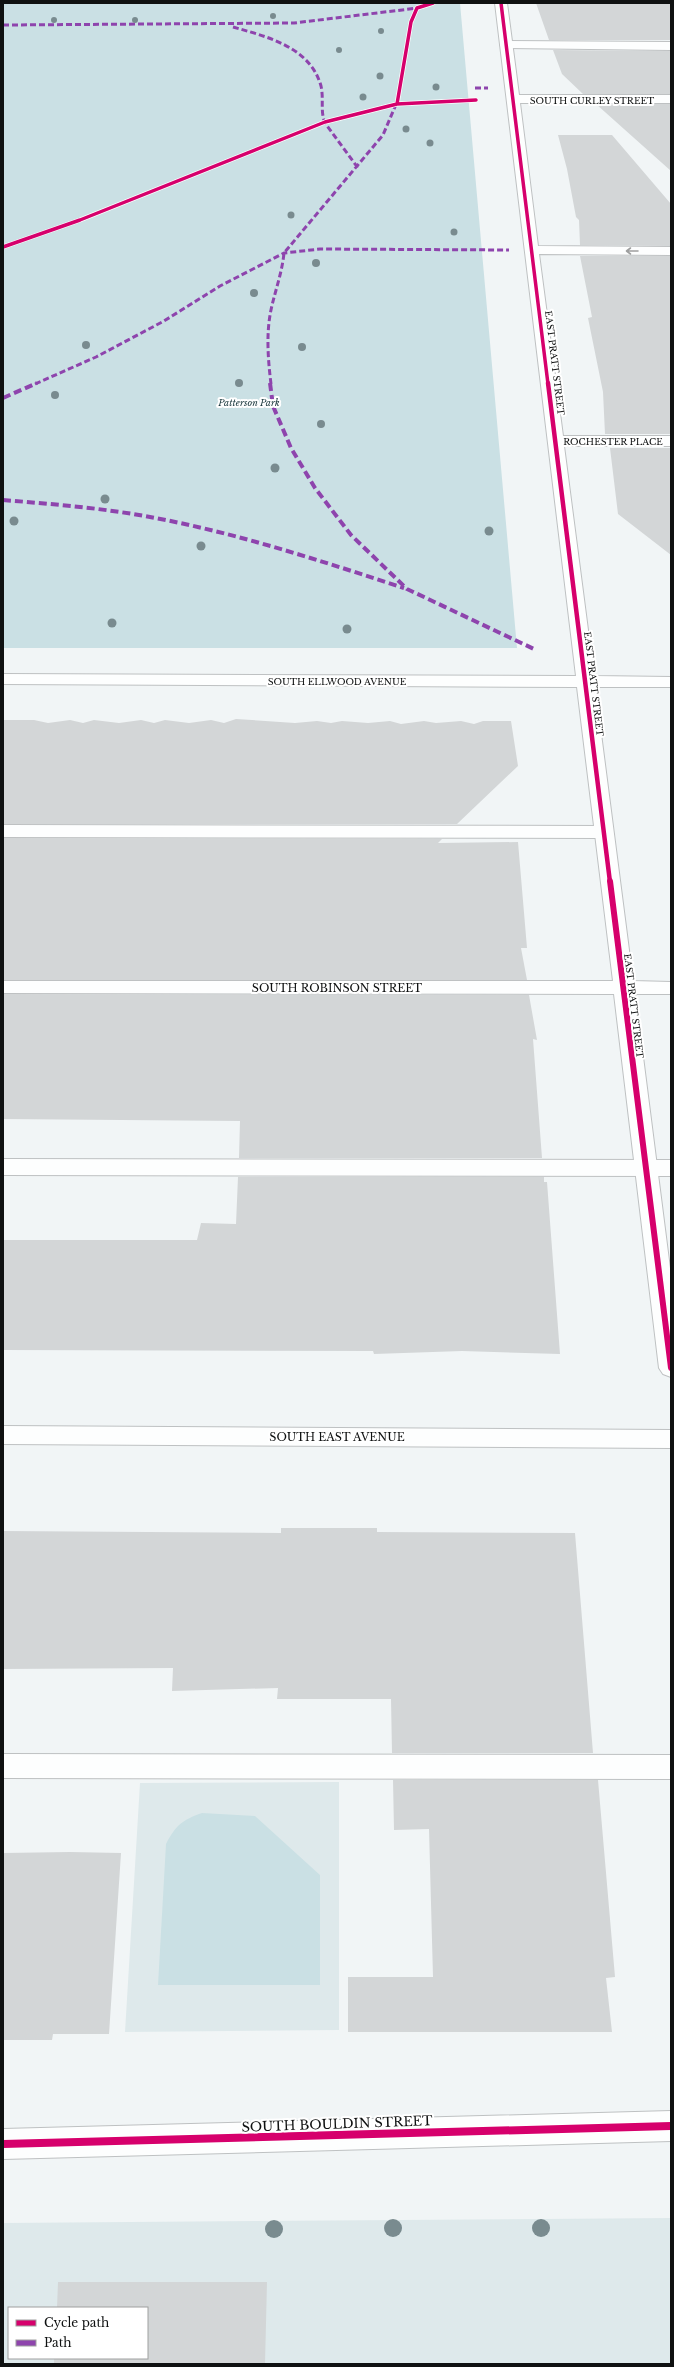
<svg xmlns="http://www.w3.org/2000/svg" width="674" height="2367" viewBox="0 0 674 2367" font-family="'Libre Baskerville',serif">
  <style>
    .built { fill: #dee9eb; fill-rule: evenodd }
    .green { fill: #cae0e4 }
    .building { fill: #d3d6d7 }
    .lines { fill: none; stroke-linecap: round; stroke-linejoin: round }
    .lane-casing { stroke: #bec1c2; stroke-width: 2 }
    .street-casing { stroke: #bec1c2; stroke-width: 2 }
    .secondary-casing { stroke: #bec1c2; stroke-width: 2 }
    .lane { fill: #fdfefe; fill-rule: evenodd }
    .street { fill: #fdfefe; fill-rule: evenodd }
    .secondary { fill: #fdfefe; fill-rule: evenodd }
    .quiet-far1 { stroke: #8e44ad; stroke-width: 3; stroke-dasharray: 6 3; stroke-linecap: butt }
    .quiet { stroke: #8e44ad; stroke-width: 4; stroke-dasharray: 8 4; stroke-linecap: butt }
    .cycleway-far3-casing { stroke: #fff; stroke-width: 5 }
    .cycleway-far2-casing { stroke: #fff; stroke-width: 6 }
    .cycleway-far1-casing { stroke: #fff; stroke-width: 8 }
    .cycleway-casing { stroke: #fff; stroke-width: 10 }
    .cycleway-far3 { stroke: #d6006c; stroke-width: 3.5 }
    .cycleway-far2 { stroke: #d6006c; stroke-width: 4.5 }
    .cycleway-far1 { stroke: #d6006c; stroke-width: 6 }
    .cycleway { stroke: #d6006c; stroke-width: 8 }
    .tree { fill: #798b8f }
    .oneway { stroke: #9e9f9f }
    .labels { text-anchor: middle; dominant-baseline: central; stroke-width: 4; stroke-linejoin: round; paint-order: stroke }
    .far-street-label { font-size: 9px; fill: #0f1111; stroke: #fff }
    .far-park-label { font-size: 9px; font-style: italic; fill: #16353a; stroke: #fff }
    .street-label { font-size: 11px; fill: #0f1111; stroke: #fff }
    .near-street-label { font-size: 13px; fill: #0f1111; stroke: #fff }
  </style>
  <rect width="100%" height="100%" fill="#f1f5f6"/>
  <path class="built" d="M339,1782V2030L125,2032L140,1783Z
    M671,2218V2364H3V2223ZM9,2308H147V2358H9Z"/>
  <path class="green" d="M3,3H460L517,648H3Z
    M202,1813L255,1816L320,1875V1985H158L166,1844C176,1825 182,1820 202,1813Z"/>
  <path class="building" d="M536,3H671V40H549Z
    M553,50L671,51V94H583L562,74Z
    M596,104H671V171Z
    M558,135H612L671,204V246L580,245L579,220L576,217L567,169Z
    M580,256H671V434H605L603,392L588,318L592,317Z
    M610,448H671V555L618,514Z
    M236,719L295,723L317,721L331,723L342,721L368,723L390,721L401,724L424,721L436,723L461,721L474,724L483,721H511L518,766L457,824H3V720H34L48,723L70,720L83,723L94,720L119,723L141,720L154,723L165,720L189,723L211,720L224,723Z
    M3,838L442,839L438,843L518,842L527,948H521L527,980H3Z
    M3,994L529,995L537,1040L533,1039L542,1158H239L240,1121L3,1119Z
    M238,1177H544V1182H547L560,1354L462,1351L374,1354L373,1351L3,1350V1240H197L201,1223L236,1224Z
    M281,1528H377V1532L575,1533L593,1753H392L391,1699H277L278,1688L172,1691L173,1668L3,1669V1531L281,1533Z
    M393,1780H598L615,1977L606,1978L612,2032H348V1977H433L429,1829L394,1830Z
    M70,1852L121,1853L109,2034H53L52,2040H3V1853Z
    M58,2282H267L265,2364H54V2358H147V2308H57Z"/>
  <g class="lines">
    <defs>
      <path id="lane" d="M506,41L671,42V50L502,48L500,45Z
        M3,825L604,826L611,828L613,832L611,836L604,838L3,837Z
        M3,1159L671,1160V1176L3,1175Z
        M3,1754L671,1755V1779L3,1778Z"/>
      <path id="street" d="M495,3H507L519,95H671V103H520L538,246L671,247V255L539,254L563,436H671V446H564L594,676L671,677V687H595L633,981L671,982V994H635L671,1276V1377L663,1374L659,1368L614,994L3,993V981H613L577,687L3,684V674L576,676Z
        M671,2111V2141L3,2159V2129Z"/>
      <path id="secondary" d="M3,1426L671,1430V1448L3,1444Z"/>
    </defs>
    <use href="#lane" class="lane-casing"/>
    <use href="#street" class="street-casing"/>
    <use href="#secondary" class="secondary-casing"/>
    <use href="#lane" class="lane"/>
    <use href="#street" class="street"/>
    <use href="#secondary" class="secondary"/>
    <path class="quiet-far1" d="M3,25L294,23L418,8
      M233,27C268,37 310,47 321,86C324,99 320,111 325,123L358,168
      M475,88H488
      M35,384L96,357L164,321L220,286L284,253L320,249L509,250
      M271,384C268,360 266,333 271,310C275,291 282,273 284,253L383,135L397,102"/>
    <path class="quiet" d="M270,383L273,406L291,448L315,488L351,535L407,589L534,649
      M3,398L37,383
      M3,500C52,504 102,508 150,517C237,533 321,561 404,588"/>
    <defs>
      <path id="cycleway-far3" d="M501,3L548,384
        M397,104L411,22L417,8L433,3
        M3,247L80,220L325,122L397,104L476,100"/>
      <path id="cycleway-far2" d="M548,383L610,882"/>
      <path id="cycleway-far1" d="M610,881L671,1368"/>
      <path id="cycleway" d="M3,2144L671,2126"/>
    </defs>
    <use href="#cycleway-far3" class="cycleway-far3-casing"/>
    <use href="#cycleway-far2" class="cycleway-far2-casing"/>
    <use href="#cycleway-far1" class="cycleway-far1-casing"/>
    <use href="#cycleway" class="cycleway-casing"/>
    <use href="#cycleway-far3" class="cycleway-far3"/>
    <use href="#cycleway-far2" class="cycleway-far2"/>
    <use href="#cycleway-far1" class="cycleway-far1"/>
    <use href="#cycleway" class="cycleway"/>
  </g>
  <g class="tree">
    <circle cx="273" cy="16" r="3"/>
    <circle cx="54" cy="20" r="3"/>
    <circle cx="135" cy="20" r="3"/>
    <circle cx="381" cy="31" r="3"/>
    <circle cx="339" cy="50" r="3"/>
    <circle cx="380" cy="76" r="3.5"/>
    <circle cx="436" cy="87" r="3.5"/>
    <circle cx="363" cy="97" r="3.5"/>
    <circle cx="406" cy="129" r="3.5"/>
    <circle cx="430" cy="143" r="3.5"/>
    <circle cx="291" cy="215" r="3.5"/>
    <circle cx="454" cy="232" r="3.5"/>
    <circle cx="316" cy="263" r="4"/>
    <circle cx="254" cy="293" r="4"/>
    <circle cx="86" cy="345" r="4"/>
    <circle cx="302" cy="347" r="4"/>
    <circle cx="239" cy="383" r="4"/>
    <circle cx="55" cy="395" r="4"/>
    <circle cx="321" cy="424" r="4"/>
    <circle cx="275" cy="468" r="4.5"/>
    <circle cx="105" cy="499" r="4.5"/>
    <circle cx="14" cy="521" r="4.5"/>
    <circle cx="489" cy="531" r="4.5"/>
    <circle cx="201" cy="546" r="4.5"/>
    <circle cx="112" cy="623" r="4.5"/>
    <circle cx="347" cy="629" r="4.5"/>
    <circle cx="393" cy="2228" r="9"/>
    <circle cx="541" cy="2228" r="9"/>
    <circle cx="274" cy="2229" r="9"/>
  </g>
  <defs><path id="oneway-shaft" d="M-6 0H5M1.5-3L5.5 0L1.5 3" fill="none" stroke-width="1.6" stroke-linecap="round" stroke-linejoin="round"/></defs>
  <use class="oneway" href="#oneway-shaft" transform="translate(632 251) rotate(180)"/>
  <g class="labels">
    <g class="far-street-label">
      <text x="592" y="100">SOUTH CURLEY STREET</text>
      <text transform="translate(555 363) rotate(83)">EAST PRATT STREET</text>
      <text x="613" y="441">ROCHESTER PLACE</text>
      <text x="337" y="681">SOUTH ELLWOOD AVENUE</text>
      <text transform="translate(594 684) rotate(83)">EAST PRATT STREET</text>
      <text transform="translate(634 1006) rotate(83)">EAST PRATT STREET</text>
    </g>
    <g class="far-park-label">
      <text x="249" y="402">Patterson Park</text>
    </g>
    <g class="street-label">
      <text x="337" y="988">SOUTH ROBINSON STREET</text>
      <text x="337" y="1437">SOUTH EAST AVENUE</text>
    </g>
    <g class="near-street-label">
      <text transform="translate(337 2124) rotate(-2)">SOUTH BOULDIN STREET</text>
    </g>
  </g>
  <rect width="674" height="2367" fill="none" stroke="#0f1111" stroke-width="8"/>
  <rect x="8" y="2307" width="140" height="52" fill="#ffffff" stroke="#9fa0a0"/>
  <rect x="16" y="2320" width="20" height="6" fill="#d6006c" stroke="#9fa0a0"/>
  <text x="44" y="2327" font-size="12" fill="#0f1111">Cycle path</text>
  <rect x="16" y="2340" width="20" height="6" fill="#8e44ad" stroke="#9fa0a0"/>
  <text x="44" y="2347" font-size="12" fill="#0f1111">Path</text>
</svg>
